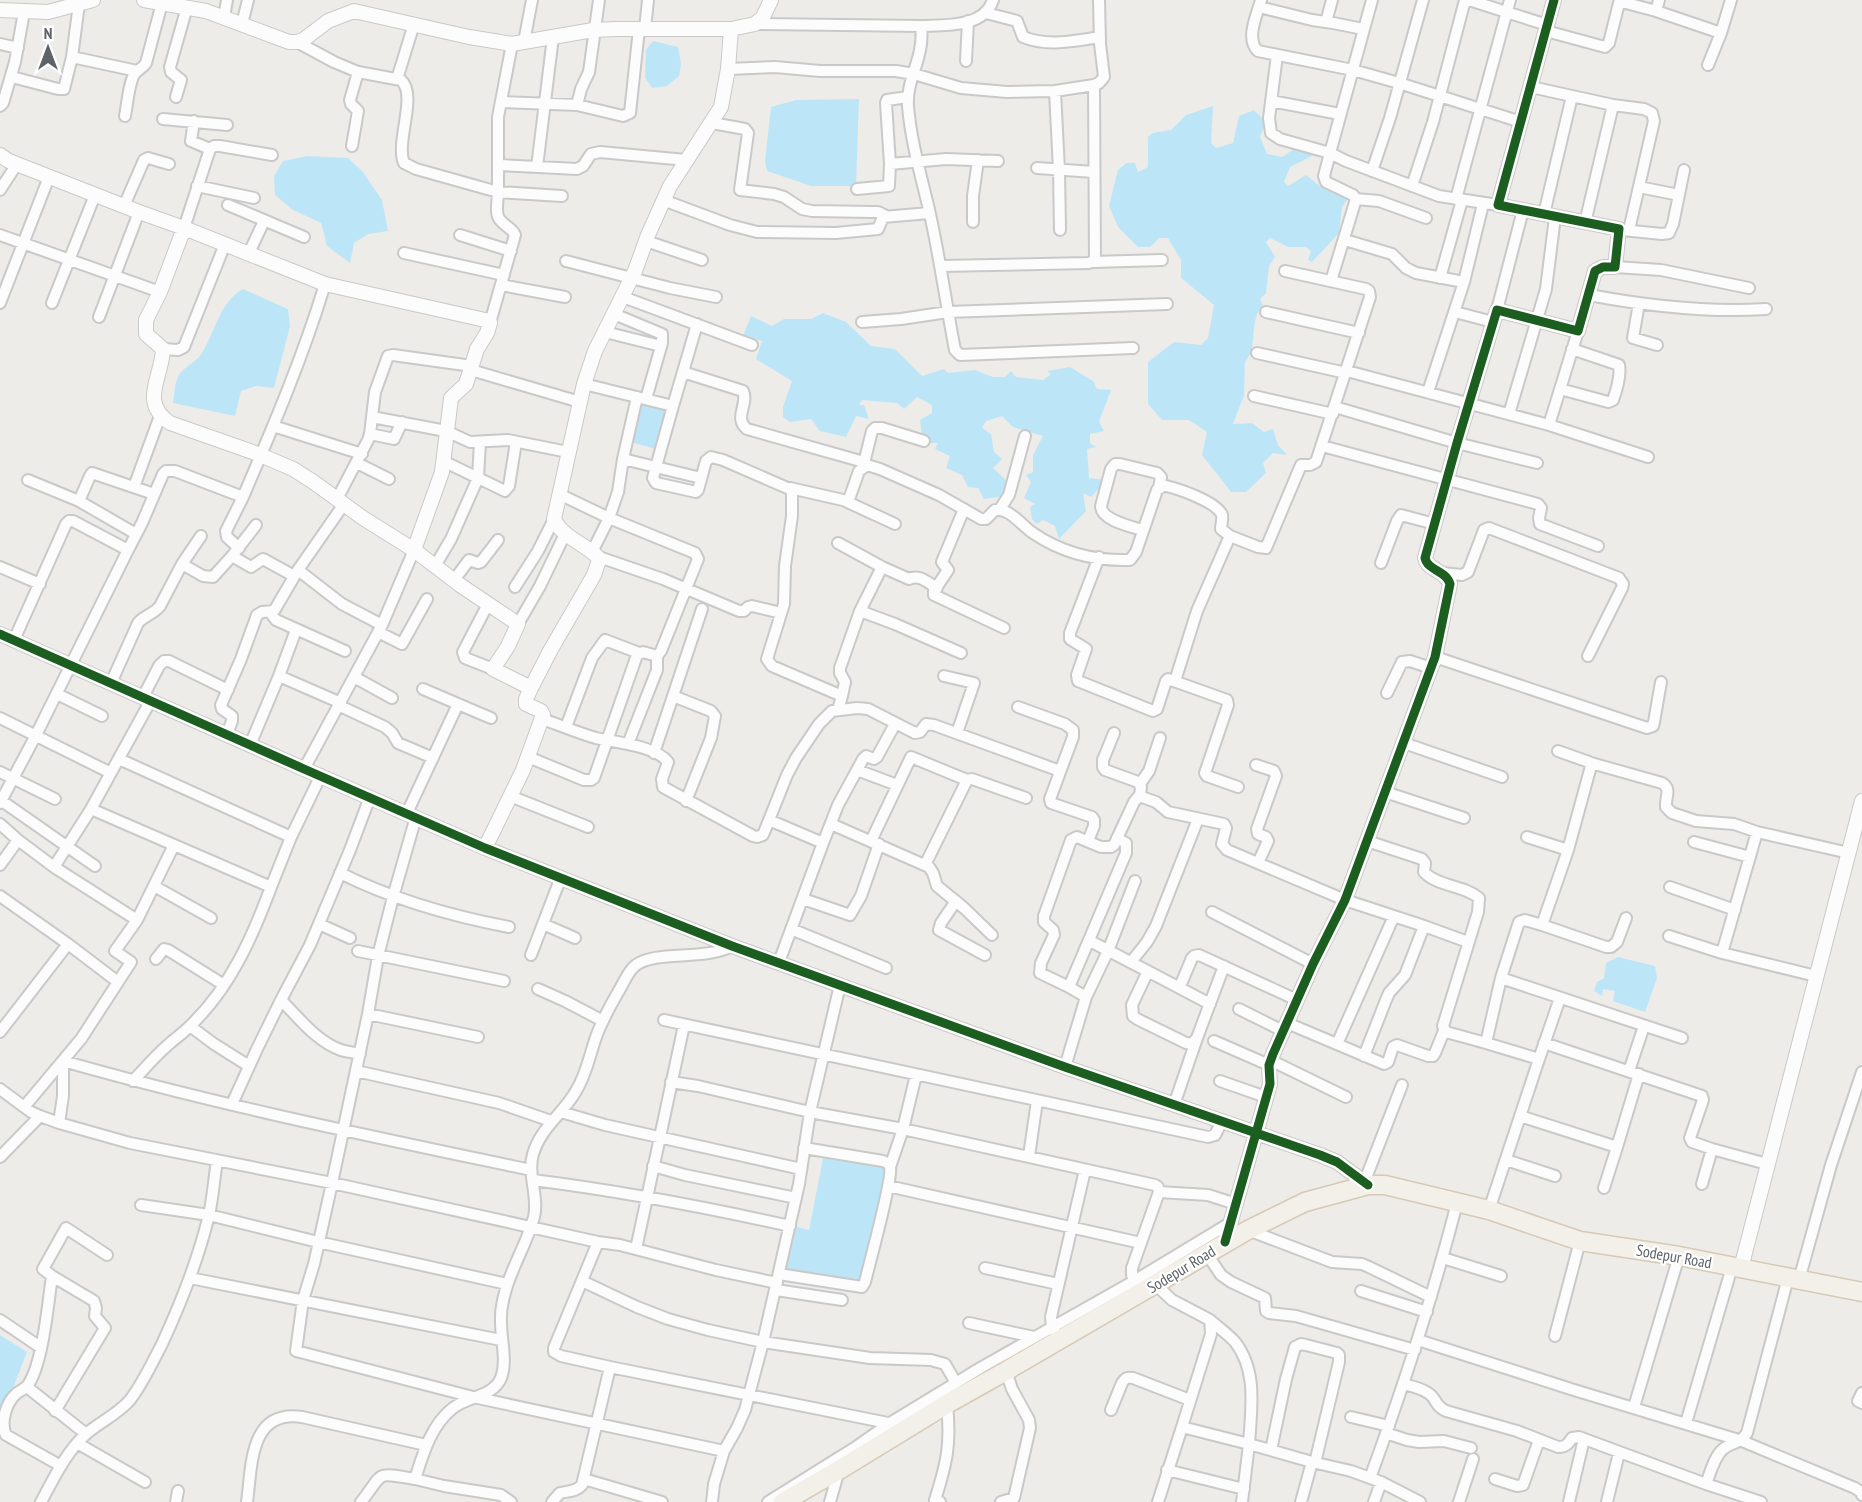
<svg xmlns="http://www.w3.org/2000/svg" width="1862" height="1502" viewBox="0 0 1862 1502" font-family="'PT Sans Narrow',sans-serif">
  <style>
    .water { fill: #bce6f8 }
    .lines { fill: none; stroke-linecap: round; stroke-linejoin: round }
    .minor-casing { stroke: #c9c9c9; stroke-width: 14 }
    .tertiary-casing { stroke: #c9c9c9; stroke-width: 16 }
    .primary-casing { stroke: #d7c9b5; stroke-width: 21 }
    .minor { stroke: #fcfcfc; stroke-width: 10 }
    .tertiary { stroke: #fcfcfc; stroke-width: 14 }
    .primary { stroke: #f3f0e9; stroke-width: 18 }
    .cycleway-casing { stroke: #fff; stroke-width: 13 }
    .cycleway { stroke: #1b5e20; stroke-width: 9 }
    .labels { text-anchor: middle; dominant-baseline: central; stroke-width: 4.5; stroke-linejoin: round; paint-order: stroke }
    .street-label { font-size: 16px; fill: #5d6367; stroke: #fff }
  </style>
  <rect width="100%" height="100%" fill="#eeece8"/>
  <path class="water" d="M653,41L678,47L681,63L679,76L667,86L652,88L645,78L646,50Z
    M859,99L856,186H811L767,171L765,161L771,107L796,100Z
    M1213,106L1211,143L1216,148L1233,143L1239,116L1254,110L1266,122L1260,137L1267,154L1282,157L1300,145L1314,155L1290,167L1284,182L1288,186L1306,175L1321,187L1330,184L1347,194V200L1342,207L1339,233L1312,262L1308,260L1311,251L1306,247H1288L1270,238L1266,242L1275,257L1269,266L1266,293L1260,299L1263,305C1248,320 1259,347 1245,362L1244,395L1233,424L1252,423L1264,432L1273,429L1278,445L1287,455L1273,453L1263,463L1266,473L1246,492H1231L1202,455L1207,432L1189,420H1162L1148,404V362L1174,342L1201,345L1208,338L1214,305L1181,278V260L1168,238H1159L1150,247H1138L1118,227L1109,206L1118,170L1126,163H1135L1138,172L1148,167V137L1153,133L1171,130L1186,115Z
    M307,156L348,158L363,172L382,200L388,231L368,234L354,243L350,263L327,246L321,223L293,210L275,195L274,176L283,161Z
    M243,289L288,309L290,326L274,388L256,386L241,391L235,416L173,403C174,395 175,382 179,375C184,367 194,363 200,356C215,334 219,302 243,289Z
    M823,313L846,322L871,346L895,349L922,376L944,369L948,373L975,370L993,377H1005L1011,371L1016,377L1043,380L1051,374L1047,371L1070,367L1093,381L1097,389L1111,390L1099,422L1104,431L1090,434V443L1096,447L1087,449L1089,478L1107,480L1091,497L1083,493L1086,511L1059,539L1055,526L1043,520L1037,524L1032,519L1030,507L1035,504L1024,498L1031,482L1026,475L1033,472V455L1043,436L1013,427L1002,416L986,421L982,428L991,434L994,452L1002,459L993,468L1009,483L1004,496L984,499L978,488L968,487L962,475L946,468L950,456L935,449L938,443H923L920,420L932,413V405L917,397L904,409L897,403L862,400L859,405H864L869,419L856,416L846,437L820,431L811,419L790,422L783,417V407L792,381L756,359L762,341L743,336L751,316L772,326L784,319H811Z
    M645,402L664,407L669,417L659,450L631,442L638,406Z
    M1618,957L1655,966L1657,978L1645,1012L1613,1001L1615,991L1603,989L1602,996L1594,991L1597,982L1604,978L1606,963Z
    M823,1158L887,1168L862,1283L781,1273L792,1226L809,1230Z
    M0,1335L27,1352L5,1409L0,1410Z"/>
  <g class="lines">
    <defs>
      <path id="minor" d="M1261,0C1257,15 1245,39 1258,51L1353,70L1399,83L1521,122
        M1372,0L1330,153L1346,161L1439,196L1498,205
        M1469,0L1547,25
        M1259,7L1312,20L1333,23L1363,29
        M1656,11L1721,33
        M986,13L1017,21L1023,37C1048,47 1073,41 1100,37
        M224,17L227,0
        M1326,22L1332,0
        M242,24L248,0
        M755,24L921,26C925,58 906,78 908,106C911,143 922,179 930,214C940,259 946,304 955,350L960,355L1133,348
        M921,26C945,25 984,28 993,0
        M645,29L648,0
        M1546,31L1605,47L1609,43L1619,3H1626L1656,11L1659,0
        M297,42L334,62L358,72L401,80C418,95 395,142 404,163L416,169L498,192C498,201 494,215 501,221C506,227 512,228 515,235L490,323
        M524,42L532,0
        M0,44L18,48
        M512,44L498,117V192L562,196
        M1277,55L1269,118L1271,133L1280,139L1330,153L1324,176L1326,182L1353,195L1356,199L1331,281
        M72,57L137,71
        M966,61L968,21
        M1708,65L1721,33L1731,0
        M728,69L775,67L820,71H896L914,74L961,88L1007,92L1055,91L1094,85L1099,83L1104,77L1100,44L1099,0
        M12,77L58,89H64L72,57L79,4
        M397,79L414,24
        M1531,87L1613,105L1644,109L1652,113L1654,121L1629,230
        M1055,91L1059,170L1060,230
        M176,97L181,80L171,72L170,67L187,7
        M1271,101L1340,114
        M501,102L577,105L581,89L589,72L599,0
        M577,105L623,116L630,113L639,29
        M0,106L3,103L15,62L24,12
        M125,116C127,106 129,81 135,73C139,69 143,68 146,63L162,3
        M163,119L227,125
        M194,121L191,141L210,149
        M712,123L745,129L748,133L740,190L774,194L784,197L802,209L812,211L873,212H878L886,216
        M352,146L358,111L351,104L350,100L358,72
        M890,164L946,159L998,161
        M498,165L577,169L583,166L591,154L600,152L686,160
        M537,167L553,37
        M1037,168L1094,172
        M1372,171L1390,118L1423,0
        M197,186L254,198
        M1412,186L1433,122L1465,0
        M1639,187L1679,195
        M857,189L889,186L890,164L886,103L887,100L908,97
        M0,190L17,164
        M1356,199L1379,201L1426,218
        M1456,199L1510,0
        M663,200L730,225L757,232L836,233L878,229L883,217L929,213
        M228,205L304,237
        M124,206L144,160L148,158L169,164
        M1544,214L1572,96
        M973,222V196L978,160
        M1585,223L1613,105
        M184,228L210,149L214,146H220L272,155
        M1622,230L1662,234L1669,233L1673,224L1684,170
        M0,235L160,292
        M460,235L511,251
        M1345,240L1392,254L1406,268L1416,273L1464,282
        M646,241L702,260
        M249,253L264,221
        M404,253L504,275
        M566,261L670,288L716,297
        M1093,262L1162,260
        M941,266L1089,263L1095,260L1094,85
        M1615,267L1661,270L1749,288
        M1440,278L1462,200
        M501,285L565,297
        M1589,295C1648,306 1706,313 1766,309
        M623,297L752,345
        M0,303L49,177
        M52,303L95,195
        M1639,303L1633,338L1657,345
        M1497,310L1523,210
        M1266,312L1359,333
        M1455,312L1493,322
        M614,314L662,334V343L646,399
        M99,317L139,212
        M862,322L901,319L948,312L1167,304
        M605,332L661,346
        M163,349L178,350L184,347L225,244
        M1257,353L1346,373
        M471,370L580,402
        M1347,371L1549,425L1648,457
        M683,372L743,391C749,404 733,418 747,429L864,462
        M584,384L673,406L654,474L653,478L656,483L696,492L698,490L706,461L711,457L723,460L792,490V516L785,566L784,604L767,659L772,666L842,696L838,710
        M1560,389L1608,402L1613,400C1617,389 1621,376 1619,365L1572,349
        M1428,392L1464,282L1483,204
        M1254,396L1333,414
        M673,406L697,324
        M1335,407L1457,443L1537,463
        M1509,414L1546,289L1555,217
        M372,417L446,431L470,442L508,440L568,452
        M1549,425L1578,331
        M273,426L362,454
        M370,434L394,439L402,422
        M1322,446L1538,504L1541,508L1539,518L1540,524L1598,546
        M623,459L701,478
        M443,461L505,491L509,486L516,442
        M357,463L389,479
        M863,467L872,431L875,428H882L924,441
        M28,480L79,501L136,534
        M134,487L160,416
        M790,488L843,500L895,524
        M559,494L609,518L618,492L623,459L637,397
        M337,499L368,440L370,434L375,392L388,356L393,355L472,366
        M79,501L90,476L92,473L154,494
        M848,502L859,471L867,465L880,469L939,495L981,519H986L995,510C1009,507 1022,526 1033,533C1062,553 1095,561 1130,560L1136,552L1157,490L1163,486H1166C1179,489 1217,502 1222,515C1223,519 1221,525 1221,529L1230,536
        M344,504L298,570L342,604L382,625L414,550
        M964,509L942,562L948,570L934,591V595L1004,628
        M1000,509L1009,495L1025,436
        M1142,530C1130,526 1101,520 1101,506L1111,469L1115,464H1120L1157,473L1161,477L1159,488
        M838,543L882,567L860,611L840,668V673L845,682L842,696
        M239,548L227,537L226,531L243,497
        M232,556L251,567L263,559L294,576
        M599,557L663,579L739,611H744L748,607L752,606L781,613
        M1099,557L1070,633V639L1086,649L1077,675L1078,681L1153,711L1157,709L1166,681L1168,679L1227,700L1228,705L1205,773L1207,776L1238,787
        M1381,563L1397,521L1401,515L1435,524
        M182,564L203,576L213,577L232,556L256,525
        M435,566L451,539L478,478L480,442
        M0,567L40,584
        M882,567L909,579C919,574 927,582 937,588
        M1442,573L1462,575L1468,572L1484,530L1489,528L1619,578L1623,584L1622,588L1588,656
        M454,580L469,560L478,563L481,562L498,540
        M515,587L538,551L554,519
        M488,604L463,652L465,658L493,669
        M860,611L895,624L961,653
        M270,612L276,620L345,651
        M518,624L540,586L565,534
        M378,632L402,644L427,599
        M14,640L66,524L69,521H73L128,550L142,523L163,474L166,471H175L243,497C273,427 303,357 325,284
        M1435,657L1647,728L1653,726L1654,722L1661,682
        M279,676L341,703
        M944,676L974,683L957,733
        M354,677L392,698
        M1175,681L1197,611L1230,536L1258,547L1266,548L1301,465H1310L1316,462L1370,297L1369,291L1366,289L1285,271
        M111,683L138,623C144,615 153,615 160,606L182,564L201,536
        M1387,693L1402,662L1410,661L1431,668
        M57,694L102,716
        M673,696L711,711L715,716L711,738L686,801
        M143,697L159,666L164,661H169L228,690
        M458,704L491,718
        M340,706L385,727L392,733L398,743L433,758
        M1018,707L1065,724L1073,730V737L1050,799L1051,803L1092,817L1094,820V826L1088,841
        M0,718L111,773
        M542,719C560,725 578,733 596,738C615,742 656,746 668,762L662,779L663,787L753,836L757,837L763,835L769,820L823,843L779,962
        M566,727L592,658L605,640L639,653
        M1114,733L1103,760V767L1105,770L1138,782L1141,787L1140,796
        M227,734L232,721V716L222,709L221,705L241,659L257,615L262,612L274,611L298,570
        M1404,743L1502,777
        M628,744L657,670V656
        M250,745L279,676L296,630
        M654,753L702,609
        M528,757L584,780H591L594,778L637,655L643,652L657,656L661,651L698,559L695,553L609,518L592,552
        M119,759L291,837
        M1591,763L1662,783C1672,789 1665,797 1666,807L1672,813L1696,821L1734,824L1757,832L1849,853
        M1256,765L1274,771L1276,776L1257,829L1258,834L1266,837L1268,841L1258,863
        M304,769L382,625
        M857,770L897,785
        M0,772L55,799
        M1140,784L1149,771L1160,738
        M1385,792L1464,818
        M510,796L588,827
        M2,801L95,866
        M0,803L36,735L128,550
        M91,809L271,887C252,938 230,988 190,1026C183,1033 176,1038 169,1044C156,1055 145,1068 133,1081
        M407,813L458,704L423,689
        M416,817L393,897L378,956L368,1014L332,1183L314,1264L303,1300L296,1351L473,1397L724,1451L714,1484L712,1502
        M769,820L787,775L796,758L819,724L832,711L857,708L868,709L915,733L920,732L926,724L934,725L1060,771
        M0,824L18,840
        M831,824L929,867L933,873L937,886L964,908L992,935
        M1527,837L1568,850
        M871,841L911,757L967,780
        M1367,841L1422,859L1425,863L1424,872C1438,887 1464,885 1479,898L1478,912L1443,1026L1446,1032L1486,1043
        M1694,842L1750,857
        M823,843L838,805L863,759L866,756L874,759L877,757L895,724
        M0,865L18,840L54,867L91,809L151,700
        M925,865L967,780L972,779L1026,798
        M54,867L137,920L174,845
        M340,873C394,900 451,916 509,927
        M154,886L211,918
        M271,887L291,837L321,775
        M1670,887L1735,910
        M0,896L68,944L0,1032
        M803,899L850,915L861,896L879,844
        M956,901L941,923L939,930L985,955
        M1212,912L1313,964
        M319,924L350,938
        M543,924L575,938
        M1542,925L1606,947H1611L1617,942L1626,918
        M1424,926L1468,942
        M791,929L886,968
        M1669,936L1722,953L1816,976
        M1090,941L1176,986L1181,984L1192,958L1194,956L1199,955L1297,1000
        M68,944L118,982
        M358,951L504,981
        M1722,953L1757,832
        M531,955L561,877
        M156,959L164,949L168,950L224,985
        M1131,962L1147,942L1156,926L1198,819
        M1148,971L1132,1005L1133,1016L1137,1019L1186,1043L1192,1044L1197,1038L1224,966
        M1501,978L1682,1038
        M1176,986L1210,1004
        M1069,987L1126,853V843L1117,838
        M538,989L565,1001L603,1021
        M1086,997L1108,951L1135,881
        M1239,1009L1283,1031
        M368,1014L478,1037
        M664,1020L1208,1137L1215,1135L1222,1121
        M1287,1023L1384,1064L1388,1062L1393,1047L1397,1045L1428,1056H1433L1435,1053L1444,1031
        M190,1026L214,1044L249,1066
        M1214,1041L1269,1065
        M1544,1043L1702,1096L1703,1100L1690,1138L1692,1142L1712,1149L1702,1184
        M1337,1044L1394,916
        M360,1054C353,1052 347,1052 341,1050C317,1042 298,1017 281,1000L310,945L350,850L370,797
        M1539,1059L1560,998
        M1270,1060L1346,1097
        M1065,1067L1086,997L1069,987L1040,973L1041,963L1054,935L1053,930L1044,922V916L1071,840L1077,837L1101,847H1111L1114,845L1134,802L1139,796L1156,802L1168,812L1224,824L1226,828L1222,844L1227,850L1345,900L1424,926L1405,975L1389,993L1386,1000L1364,1056
        M356,1071L499,1103L551,1121
        M1629,1071L1644,1026
        M1220,1081L1266,1097
        M671,1082L698,1086L810,1112L903,1129L1155,1185L1158,1187L1159,1192L1132,1268V1275L1140,1293
        M0,1089L31,1112L40,1116L59,1123L130,1143L332,1183L598,1242L620,1245L716,1270L777,1283
        M232,1104L257,1049L281,1000
        M1174,1105L1197,1038
        M24,1107L81,1039L131,962L115,951L137,920
        M561,1112L605,1125L801,1169
        M1520,1116L1617,1147L1604,1188
        M59,1123L63,1096V1061C217,1105 375,1137 531,1170
        M1617,1147L1639,1074
        M1712,1149L1767,1164
        M1029,1156L1037,1101
        M0,1157L40,1116
        M1506,1160L1555,1176
        M653,1166L685,1175L796,1198
        M890,1167L903,1129L916,1075
        M533,1180C620,1191 705,1207 790,1226
        M1364,1183L1402,1085
        M888,1186L1141,1243
        M1159,1192L1208,1195L1236,1204
        M141,1205L209,1215L318,1242L507,1284
        M1489,1210L1539,1059L1486,1043L1501,978L1518,925L1519,922L1525,920L1542,925L1568,850L1591,766L1589,762L1558,751
        M1248,1230L1332,1262L1362,1264L1369,1267L1431,1297
        M598,1242L554,1348V1352L561,1356L610,1367
        M636,1249L684,1025
        M1207,1254L1221,1275L1231,1282L1265,1298L1266,1311L1269,1313L1296,1316L1415,1350
        M1443,1258L1501,1276
        M985,1268L1058,1284
        M779,1274L862,1287L865,1282C869,1265 893,1178 890,1167C889,1163 887,1163 883,1161L804,1148
        M52,1276L43,1269L66,1228L107,1255
        M190,1278L501,1340
        M1799,1280L1831,1165L1862,1072
        M582,1281L637,1307L668,1319L708,1330L763,1342L870,1358L931,1360L945,1364L956,1383
        M1155,1284L1172,1300L1210,1320L1211,1334L1182,1427L1249,1444L1242,1502
        M776,1290L842,1300
        M1361,1291L1427,1312
        M0,1320L40,1347
        M1210,1320C1218,1327 1228,1334 1235,1342C1258,1371 1251,1410 1249,1444L1312,1462L1351,1471L1381,1482L1420,1502
        M969,1323L1034,1337
        M1054,1330L1052,1327L1051,1317L1085,1170
        M1555,1336L1580,1241
        M1418,1340L1574,1390L1742,1441L1855,1488L1861,1492L1862,1495
        M1403,1384C1411,1386 1421,1388 1428,1393C1437,1398 1434,1406 1446,1411L1517,1431L1558,1447C1566,1447 1568,1444 1572,1438L1579,1437L1706,1484
        M27,1387L86,1434
        M1862,1393L1858,1401L1862,1403
        M1634,1407L1679,1256
        M1111,1410L1122,1383C1125,1378 1127,1377 1133,1378L1190,1400
        M55,1411L105,1328L95,1316L96,1308L94,1301L52,1276C48,1303 43,1363 28,1385C25,1389 21,1390 17,1393C6,1402 0,1423 6,1435L61,1466
        M1351,1417L1389,1426
        M1686,1423L1732,1267
        M1386,1433L1407,1440L1419,1442L1444,1441L1471,1448
        M77,1443L145,1482
        M1271,1450L1286,1379L1295,1347L1301,1344L1306,1345L1337,1353L1339,1355V1362L1315,1463
        M724,1451L737,1428L745,1410L763,1342L799,1184L810,1112L840,985
        M1167,1470L1244,1489
        M1370,1478C1403,1388 1433,1296 1457,1203
        M584,1479L662,1502
        M1495,1479L1517,1486L1523,1485L1539,1440
        M41,1502C54,1478 66,1452 86,1434C100,1422 118,1414 130,1400C143,1383 152,1363 162,1344C181,1303 198,1260 209,1215C213,1197 214,1179 217,1161
        M176,1502L178,1491
        M247,1502C252,1466 249,1409 302,1417L426,1445
        M361,1502C385,1472 373,1472 415,1479
        M511,1502L501,1495L444,1486L415,1479C423,1454 431,1425 453,1408C468,1396 493,1397 501,1378C509,1357 497,1329 502,1306C507,1274 526,1247 534,1217C539,1196 527,1175 533,1154C541,1127 563,1114 576,1091C586,1075 589,1058 595,1040C601,1021 611,1005 621,987C625,980 629,970 636,965C656,950 705,961 732,946
        M552,1502L560,1493C568,1491 576,1492 582,1485L610,1367L893,1424
        M768,1502L856,1447L890,1423L982,1367L1134,1281L1230,1223
        M830,1502L839,1470
        M940,1502L935,1500C947,1462 951,1444 947,1404
        M1001,1502L1014,1498L1030,1428L1029,1420L1012,1389L1006,1371
        M1158,1502L1182,1427
        M1301,1502L1312,1462
        M1374,1502L1381,1482
        M1459,1502L1473,1459
        M1569,1502L1584,1439
        M1607,1502L1619,1453
        M1761,1502L1706,1484C1710,1474 1714,1457 1723,1449C1733,1441 1739,1445 1747,1433L1788,1278"/>
      <path id="tertiary" d="M144,0L206,11L289,42H297L303,40L328,21L354,11L469,37L512,44L593,30L616,29H731L755,24L763,17L771,0
        M0,10L48,12L93,0
        M0,155L9,161L139,212L184,228L160,292L146,320V334L163,349C162,378 139,402 170,423L258,454L293,469L312,481L363,518L414,550L460,585L518,624L508,646L493,669L531,688L526,699V704L541,711L543,715L523,770L485,848
        M184,228L325,284L485,320L490,323L487,333L477,349L466,384L451,398L442,472L414,550
        M0,634L304,769L485,848L732,946L1065,1067L1320,1155L1337,1162L1368,1185
        M531,688L550,651L594,575L599,560C594,547 563,540 554,519L584,384L595,351L635,271L648,235L670,186L721,107L728,69L731,29
        M1225,1242L1270,1084L1269,1065L1273,1054L1313,964L1345,900L1435,657L1450,584C1446,570 1428,571 1425,558L1457,443L1497,310L1578,331L1595,271L1603,267H1615L1619,229L1498,205L1554,0
        M1741,1268L1862,801"/>
      <path id="primary" d="M783,1502L839,1470L947,1404L1006,1371L1248,1230L1305,1202L1368,1185H1385L1489,1210L1580,1241L1679,1256L1862,1292"/>
    </defs>
    <use href="#minor" class="minor-casing"/>
    <use href="#tertiary" class="tertiary-casing"/>
    <use href="#primary" class="primary-casing"/>
    <use href="#minor" class="minor"/>
    <use href="#tertiary" class="tertiary"/>
    <use href="#primary" class="primary"/>
    <defs>
      <path id="cycleway" d="M0,634L304,769L485,848L732,946L1065,1067L1320,1155L1337,1162L1368,1185
        M1225,1242L1270,1084L1269,1065L1273,1054L1313,964L1345,900L1435,657L1450,584C1446,570 1428,571 1425,558L1457,443L1497,310L1578,331L1595,271L1603,267H1615L1619,229L1498,205L1554,0"/>
    </defs>
    <use href="#cycleway" class="cycleway-casing"/>
    <use href="#cycleway" class="cycleway"/>
  </g>
  <g class="labels">
    <g class="street-label">
      <text transform="translate(1674 1256) rotate(10)">Sodepur Road</text>
      <text transform="translate(1181 1269) rotate(-31)">Sodepur Road</text>
    </g>
  </g>
  <g transform="translate(48 48)" stroke="#ffffff" stroke-width="4.5" paint-order="stroke">
  <path d="M0-4.5L10 22L0 15L-10 22Z" fill="#5d6367"/>
  <text y="-9" font-size="16" font-weight="bold" text-anchor="middle" fill="#5d6367">N</text>
  </g>
</svg>
